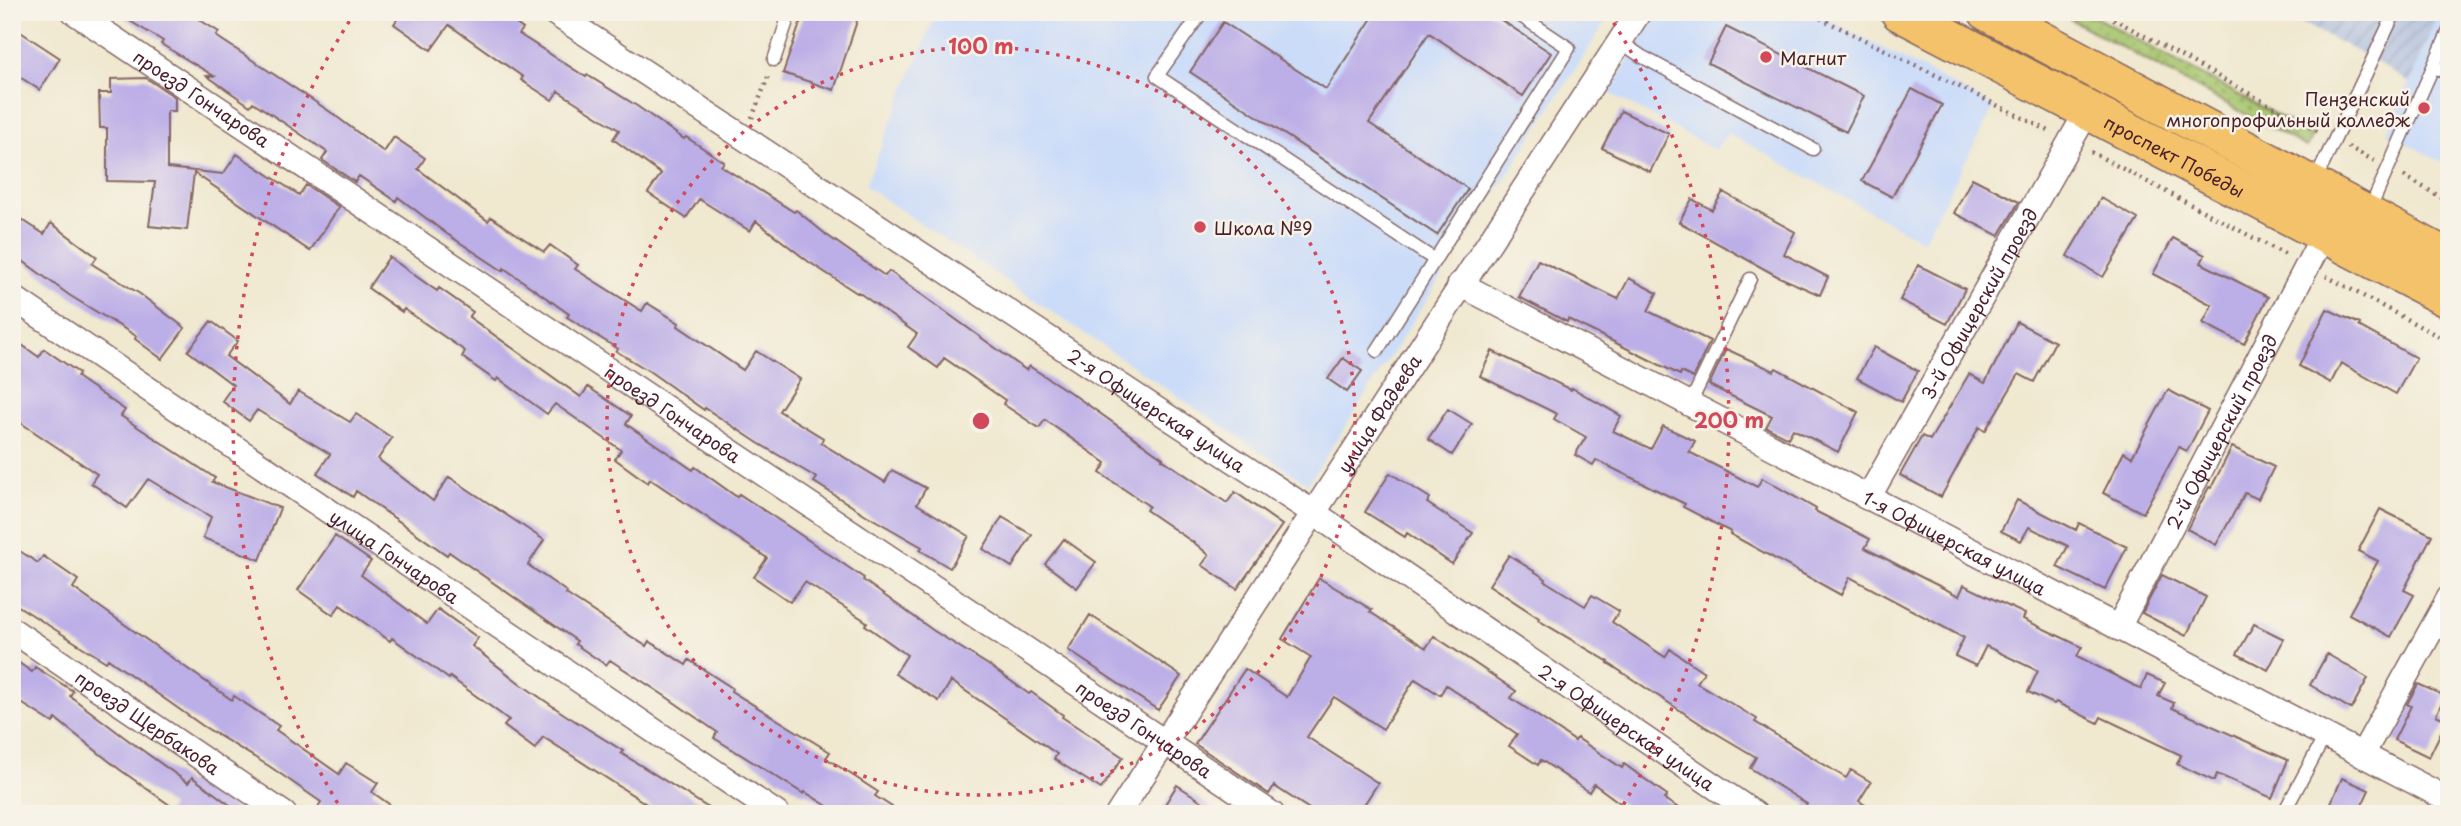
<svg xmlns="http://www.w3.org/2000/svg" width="2461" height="826" viewBox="0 0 2461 826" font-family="'Playpen Sans',sans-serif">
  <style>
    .built { fill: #cbdcf9 }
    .industrial { fill: url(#industrial-furrows) }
    .grass { fill: url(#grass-dots); stroke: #78724c; stroke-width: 2 }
    .building { fill: #bcaee7 }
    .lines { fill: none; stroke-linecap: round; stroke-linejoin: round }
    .service-casing { stroke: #846564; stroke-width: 15 }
    .minor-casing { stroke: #846564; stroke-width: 27 }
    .primary-casing { stroke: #846564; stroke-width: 41 }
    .path { stroke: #846564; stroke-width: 4.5; stroke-dasharray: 2 5; stroke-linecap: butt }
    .service { stroke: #fff; stroke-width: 12 }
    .minor { stroke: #fff; stroke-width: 24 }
    .primary { stroke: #f3c26a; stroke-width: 38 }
    .ring { fill: none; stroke: #d1495b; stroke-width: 3.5; stroke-dasharray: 3.5 7 }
    .poi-dot { fill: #d1495b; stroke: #f7f3e8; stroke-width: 2.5 }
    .labels { text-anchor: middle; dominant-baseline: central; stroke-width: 5; stroke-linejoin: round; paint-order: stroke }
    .poi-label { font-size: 18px; fill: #4a1f2b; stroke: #f7f3e8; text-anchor: start }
    .street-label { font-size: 18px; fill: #4a1f2b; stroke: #f7f3e8 }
    .centre { fill: #d1495b; stroke: #f7f3e8; stroke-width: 3.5 }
    .ring-label { font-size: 21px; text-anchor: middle; font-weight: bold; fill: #d1495b; stroke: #f7f3e8; stroke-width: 5; stroke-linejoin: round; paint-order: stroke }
  </style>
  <defs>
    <pattern id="industrial-furrows" width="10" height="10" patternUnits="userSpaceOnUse" patternTransform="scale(1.75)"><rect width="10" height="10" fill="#b7c5de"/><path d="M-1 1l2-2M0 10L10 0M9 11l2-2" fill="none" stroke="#9fa9bf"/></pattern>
    <pattern id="grass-dots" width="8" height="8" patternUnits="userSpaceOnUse" patternTransform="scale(1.75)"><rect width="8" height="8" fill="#a6c56d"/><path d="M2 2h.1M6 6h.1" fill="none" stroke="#899f5a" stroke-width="1.8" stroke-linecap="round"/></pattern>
  </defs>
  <rect width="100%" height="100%" fill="#f7f3e8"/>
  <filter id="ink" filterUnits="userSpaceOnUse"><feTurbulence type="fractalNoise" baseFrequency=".0143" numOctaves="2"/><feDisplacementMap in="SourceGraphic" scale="14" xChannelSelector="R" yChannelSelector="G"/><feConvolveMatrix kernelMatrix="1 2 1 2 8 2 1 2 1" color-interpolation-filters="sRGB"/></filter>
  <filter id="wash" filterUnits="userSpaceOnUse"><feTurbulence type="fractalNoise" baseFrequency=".00686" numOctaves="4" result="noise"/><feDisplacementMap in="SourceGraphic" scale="28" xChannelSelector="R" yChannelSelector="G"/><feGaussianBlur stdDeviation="1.57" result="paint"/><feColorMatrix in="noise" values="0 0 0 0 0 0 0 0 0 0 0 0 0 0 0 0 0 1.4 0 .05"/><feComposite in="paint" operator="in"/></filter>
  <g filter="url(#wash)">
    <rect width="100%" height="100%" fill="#f0e8cf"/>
    <path class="built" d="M937,12H1612L1308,484L865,186Z
      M1657,12H1814L1994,107L1923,241L1728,133L1715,150L1609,93Z
      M2439,12H2449V166L2388,133Z"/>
    <path class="industrial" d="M2281,12H2439L2409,83L2371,59Z"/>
    <path class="grass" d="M2057,12H2086L2313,135L2306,147Z"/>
    <g id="blocks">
      <path class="building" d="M115,12H187L219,32L216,36L329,111L384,152L394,137L425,158L418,169L488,221L491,217L544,252L550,245L578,265L575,269L642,311L647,303L679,323L678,326L743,370L756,351L800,379L779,411L823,438L821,443L885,482L892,470L926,488L917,504L969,536L950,568L920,550L922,547L866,515L814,482L817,478L758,443L705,408L704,410L649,371L616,351L618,349L567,317L569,314L504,268L503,271L447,234L398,197L396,201L359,176L355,182L322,160L327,152L253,102L250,106L207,76H214L161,44L163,41Z
        M402,12H500L523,29L519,34L586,77L587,75L637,106L684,139L686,137L724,162L721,166L794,212L796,210L828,236L885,276L889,271L1026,370L1029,366L1074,395L1163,458L1162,459L1227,503L1235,492L1282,525L1237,589L1202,565L1209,555L1197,545L1146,510L1149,506L1100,473L1106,463L1045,420L1039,428L1003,404L1005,400L944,358L938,368L908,347L917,334L858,292L857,293L809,262L756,221L750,231L699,199L686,218L648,193L661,174L613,139L619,130L558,91L552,100L521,80L523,77L449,25L431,50L394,24Z
        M804,12H860L834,90L783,73Z
        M1376,12H1489L1551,53L1523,96L1429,33L1369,123L1468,189L1437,235L1190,72L1223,22L1326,89Z
        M1726,27L1864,96L1846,132L1708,63Z
        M19,31L60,58L40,90L12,72V41Z
        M146,78L175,97V111H167V168L223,174L237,154L299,195L306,185L339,207L310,251L194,173L187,230L149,226L155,182L107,181V128H100L99,93H111V79Z
        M1912,89L1942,105L1892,197L1862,181Z
        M1621,111L1669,134L1650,172L1602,148Z
        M1972,178L2019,202L1999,236L1954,213Z
        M1723,192L1795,232L1784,254L1828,277L1820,295L1777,276L1679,222L1692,199L1712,210Z
        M2101,198L2138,219L2103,277L2067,256Z
        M12,213L44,234L51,223L97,257L92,264L140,294L185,328L162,359L135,339L136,336L69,295L12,253Z
        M2173,238L2205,255L2201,263L2268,297L2244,344L2203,323L2212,305L2153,274Z
        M389,257L437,291L439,288L473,312L469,317L581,397L588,387L631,416L626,424L693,470L695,467L737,497L739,494L789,527L864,578L863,580L934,631L990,666L1029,694L1031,692L1063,715L1062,717L1123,757L1101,789L1054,759L1057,754L951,681L939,701L895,674L907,655L865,625L867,622L805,582L790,602L754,577L767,558L650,479L648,483L615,459L621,450L555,404L547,414L498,378L496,381L462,357L465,351L404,309L402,312L368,288Z
        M1538,260L1618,299L1629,278L1657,293L1648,311L1710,341L1693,378L1681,372L1680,375L1568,319L1567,322L1519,297Z
        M1918,265L1965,289L1947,324L1900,300Z
        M2327,309L2360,324L2359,326L2416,358L2396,394L2341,363L2331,383L2299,366Z
        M211,321L238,341L226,356L290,404L298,391L350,422L356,414L392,438L378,459L433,501L449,477L511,518L544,540L528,565L567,592L566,594L646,646L649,641L686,665L689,660L732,688L731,691L830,752L826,758L878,792L875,796L903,814H840L805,792L804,794L714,738L717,732L665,696L610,660L606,665L575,644L577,641L449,552L447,555L356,491L353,497L317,473L330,454L257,410L249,421L222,401L233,385L188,351Z
        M2017,322L2055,342L2034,382L2019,374L1985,431L1979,427L1941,497L1900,475L1922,436L1930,440L1969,374L1985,383Z
        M12,338L39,357L44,349L79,373L77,377L125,410L121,416L215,478L212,482L280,508L260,560L203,538L211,517L148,479L127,508L91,483L97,474L12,417Z
        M1874,347L1918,371L1901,402L1857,378Z
        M1726,349L1774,371L1776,368L1858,412L1838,452L1793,429L1788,438L1766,427L1772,416L1709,385Z
        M1492,351L1571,390L1572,388L1621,416L1613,431L1651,449L1663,426L1695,441L1689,452L1757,487L1762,478L1816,509L1815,511L1870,539L1865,548L1919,576L1959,596L1964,585L2025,614L2023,619L2082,647L2077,656L2141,689L2147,675L2165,683L2158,696L2174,703L2172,708L2288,760L2272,798L2217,774L2214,781L2177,764L2181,755L2101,717L2098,723L2056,702L2054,704L2028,692L2038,671L1986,646L1976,666L1955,656L1964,638L1850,577L1841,595L1730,534L1731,532L1683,507L1685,504L1596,460L1593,465L1575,455L1586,437L1554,419L1557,414L1480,376Z
        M1343,358L1362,371L1347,392L1328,379Z
        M2168,390L2208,411L2187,451L2179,447L2143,513L2103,493L2124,452L2132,457Z
        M1448,409L1472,424L1452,455L1428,439Z
        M2232,447L2274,467L2258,499L2245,493L2216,545L2187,529L2209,487L2211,488Z
        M1390,473L1430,498L1427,503L1473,533L1452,564L1407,533L1405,537L1365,512Z
        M2017,500L2076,530L2079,523L2127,547L2105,590L2057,567L2068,546L2029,527L2021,541L2001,531Z
        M2380,509L2432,535L2404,590L2414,595L2391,637L2349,614L2378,561L2358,551Z
        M1002,517L1032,535L1012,567L983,549Z
        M335,536L371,561L361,575L427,624L438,609L478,638L472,646L522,685L564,714L623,751L621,753L718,814H662L543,737L535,749L504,726L509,720L450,677L449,679L392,638L390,641L340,605L333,615L298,590Z
        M1064,539L1096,562L1077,588L1045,564Z
        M12,546L38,563L43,556L78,580L73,588L232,700L234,696L279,726L276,730L339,774L346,763L378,783L372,792L403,814H314L321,802L269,766L203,726L108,659L106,662L12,602Z
        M1509,555L1546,579L1545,581L1585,606L1592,595L1619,611L1612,622L1665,657L1670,649L1704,672L1697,683L1757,719L1755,722L1846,778L1851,770L1871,782L1859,801L1879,814H1801L1807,804L1750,768L1756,757L1704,726L1608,663L1609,662L1538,620L1539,618L1489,585Z
        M2162,575L2206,597L2186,636L2142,613Z
        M1319,578L1372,610L1370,612L1426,648L1434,636L1516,691L1511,698L1575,741L1577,738L1622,768L1624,764L1667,795L1664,799L1688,814H1635L1594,784L1589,792L1541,760L1538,765L1509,746L1517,734L1446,685L1440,695L1415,679L1383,729L1334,697L1307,737L1378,783L1358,814H1317L1274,786L1269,794L1195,744L1245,669L1287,697L1311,657L1282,639Z
        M1090,615L1181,676L1158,710L1068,650Z
        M2254,624L2284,639L2268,670L2237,654Z
        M2327,654L2368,678L2351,709L2310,685Z
        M12,658L32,672L35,667L73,691L70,696L124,737L188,783L192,777L242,814H166L171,806L119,769L56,719L53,723L12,697Z
        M2418,684L2445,696L2436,715L2447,720L2429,757L2394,740L2411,706L2407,704Z
        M2342,778L2369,790L2358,814H2326Z
        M1177,785L1221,814H1159Z"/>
    </g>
  </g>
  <g filter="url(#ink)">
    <use href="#blocks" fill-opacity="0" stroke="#846564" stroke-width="2"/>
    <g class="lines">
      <defs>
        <path id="service" d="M1202,12L1157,76L1435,260
          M2449,31L2433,67L2449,73
          M1619,41L1641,56L1813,149
          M774,60L790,12
          M2315,181L2395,12
          M2369,211L2433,67
          M1377,351L1569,48L1515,12
          M1690,404L1750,279
          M2283,814L2325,736"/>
        <g id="minor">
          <path id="s1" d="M74,12L1272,814"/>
          <path id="s2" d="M553,12L1314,513L1755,814"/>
          <path id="s3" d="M1460,284L2449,800"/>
          <path id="s4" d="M12,297L777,814"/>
          <path id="s5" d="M1868,498L2088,110"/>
          <path id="s6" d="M2118,628L2324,234"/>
          <path id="s7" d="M12,630L284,814"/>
          <path d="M2362,755L2449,598"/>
          <path id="s8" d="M1118,814L1639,12"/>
        </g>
        <g id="primary">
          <path id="s9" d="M1900,12L2449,299"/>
          <path d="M1988,12L2449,259"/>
        </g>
      </defs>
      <use href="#service" class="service-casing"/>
      <use href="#minor" class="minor-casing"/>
      <use href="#primary" class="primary-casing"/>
      <path class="path" d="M1808,12L2049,131
        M2101,12L2319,132
        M752,118L768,77
        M2348,147L2375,161
        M2091,152L2288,256
        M2404,176L2449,202
        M2326,276L2449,342"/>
      <use href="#service" class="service"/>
      <use href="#minor" class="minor"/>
      <use href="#primary" class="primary"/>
    </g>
  </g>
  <g class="ring">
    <circle cx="981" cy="421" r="374"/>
    <path d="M343 812A748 748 0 0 1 354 14M1608 14A748 748 0 0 1 1619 812"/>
  </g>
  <g class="poi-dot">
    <circle cx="1766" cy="57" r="7"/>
    <circle cx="2424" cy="108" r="7"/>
    <circle cx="1200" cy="227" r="7"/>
  </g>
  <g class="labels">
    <g class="poi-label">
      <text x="1780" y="57">Магнит</text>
      <text x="2410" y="98" text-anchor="end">Пензенский<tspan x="2410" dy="21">многопрофильный колледж</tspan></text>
      <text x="1214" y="227">Школа №9</text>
    </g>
    <g class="street-label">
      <text stroke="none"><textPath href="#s1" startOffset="154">проезд Гончарова</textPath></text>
      <text stroke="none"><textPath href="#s9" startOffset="310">проспект Победы</textPath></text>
      <text stroke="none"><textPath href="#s5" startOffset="224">3-й Офицерский проезд</textPath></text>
      <text stroke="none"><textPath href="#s2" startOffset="723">2-я Офицерская улица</textPath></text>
      <text stroke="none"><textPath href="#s1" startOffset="721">проезд Гончарова</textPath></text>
      <text stroke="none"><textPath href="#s8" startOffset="478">улица Фадеева</textPath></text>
      <text stroke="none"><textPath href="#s6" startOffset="222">2-й Офицерский проезд</textPath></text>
      <text stroke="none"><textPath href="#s3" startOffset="558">1-я Офицерская улица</textPath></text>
      <text stroke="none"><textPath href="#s4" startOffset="462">улица Гончарова</textPath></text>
      <text stroke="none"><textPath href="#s7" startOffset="164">проезд Щербакова</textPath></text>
      <text stroke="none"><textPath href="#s2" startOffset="1290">2-я Офицерская улица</textPath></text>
      <text stroke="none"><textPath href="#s1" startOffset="1288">проезд Гончарова</textPath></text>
    </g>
  </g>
  <circle cx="981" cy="421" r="10" class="centre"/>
  <g class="ring-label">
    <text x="981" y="54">100 m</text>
    <text x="1729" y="428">200 m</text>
  </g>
  <rect width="2461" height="826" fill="none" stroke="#f7f3e8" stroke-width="42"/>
</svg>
